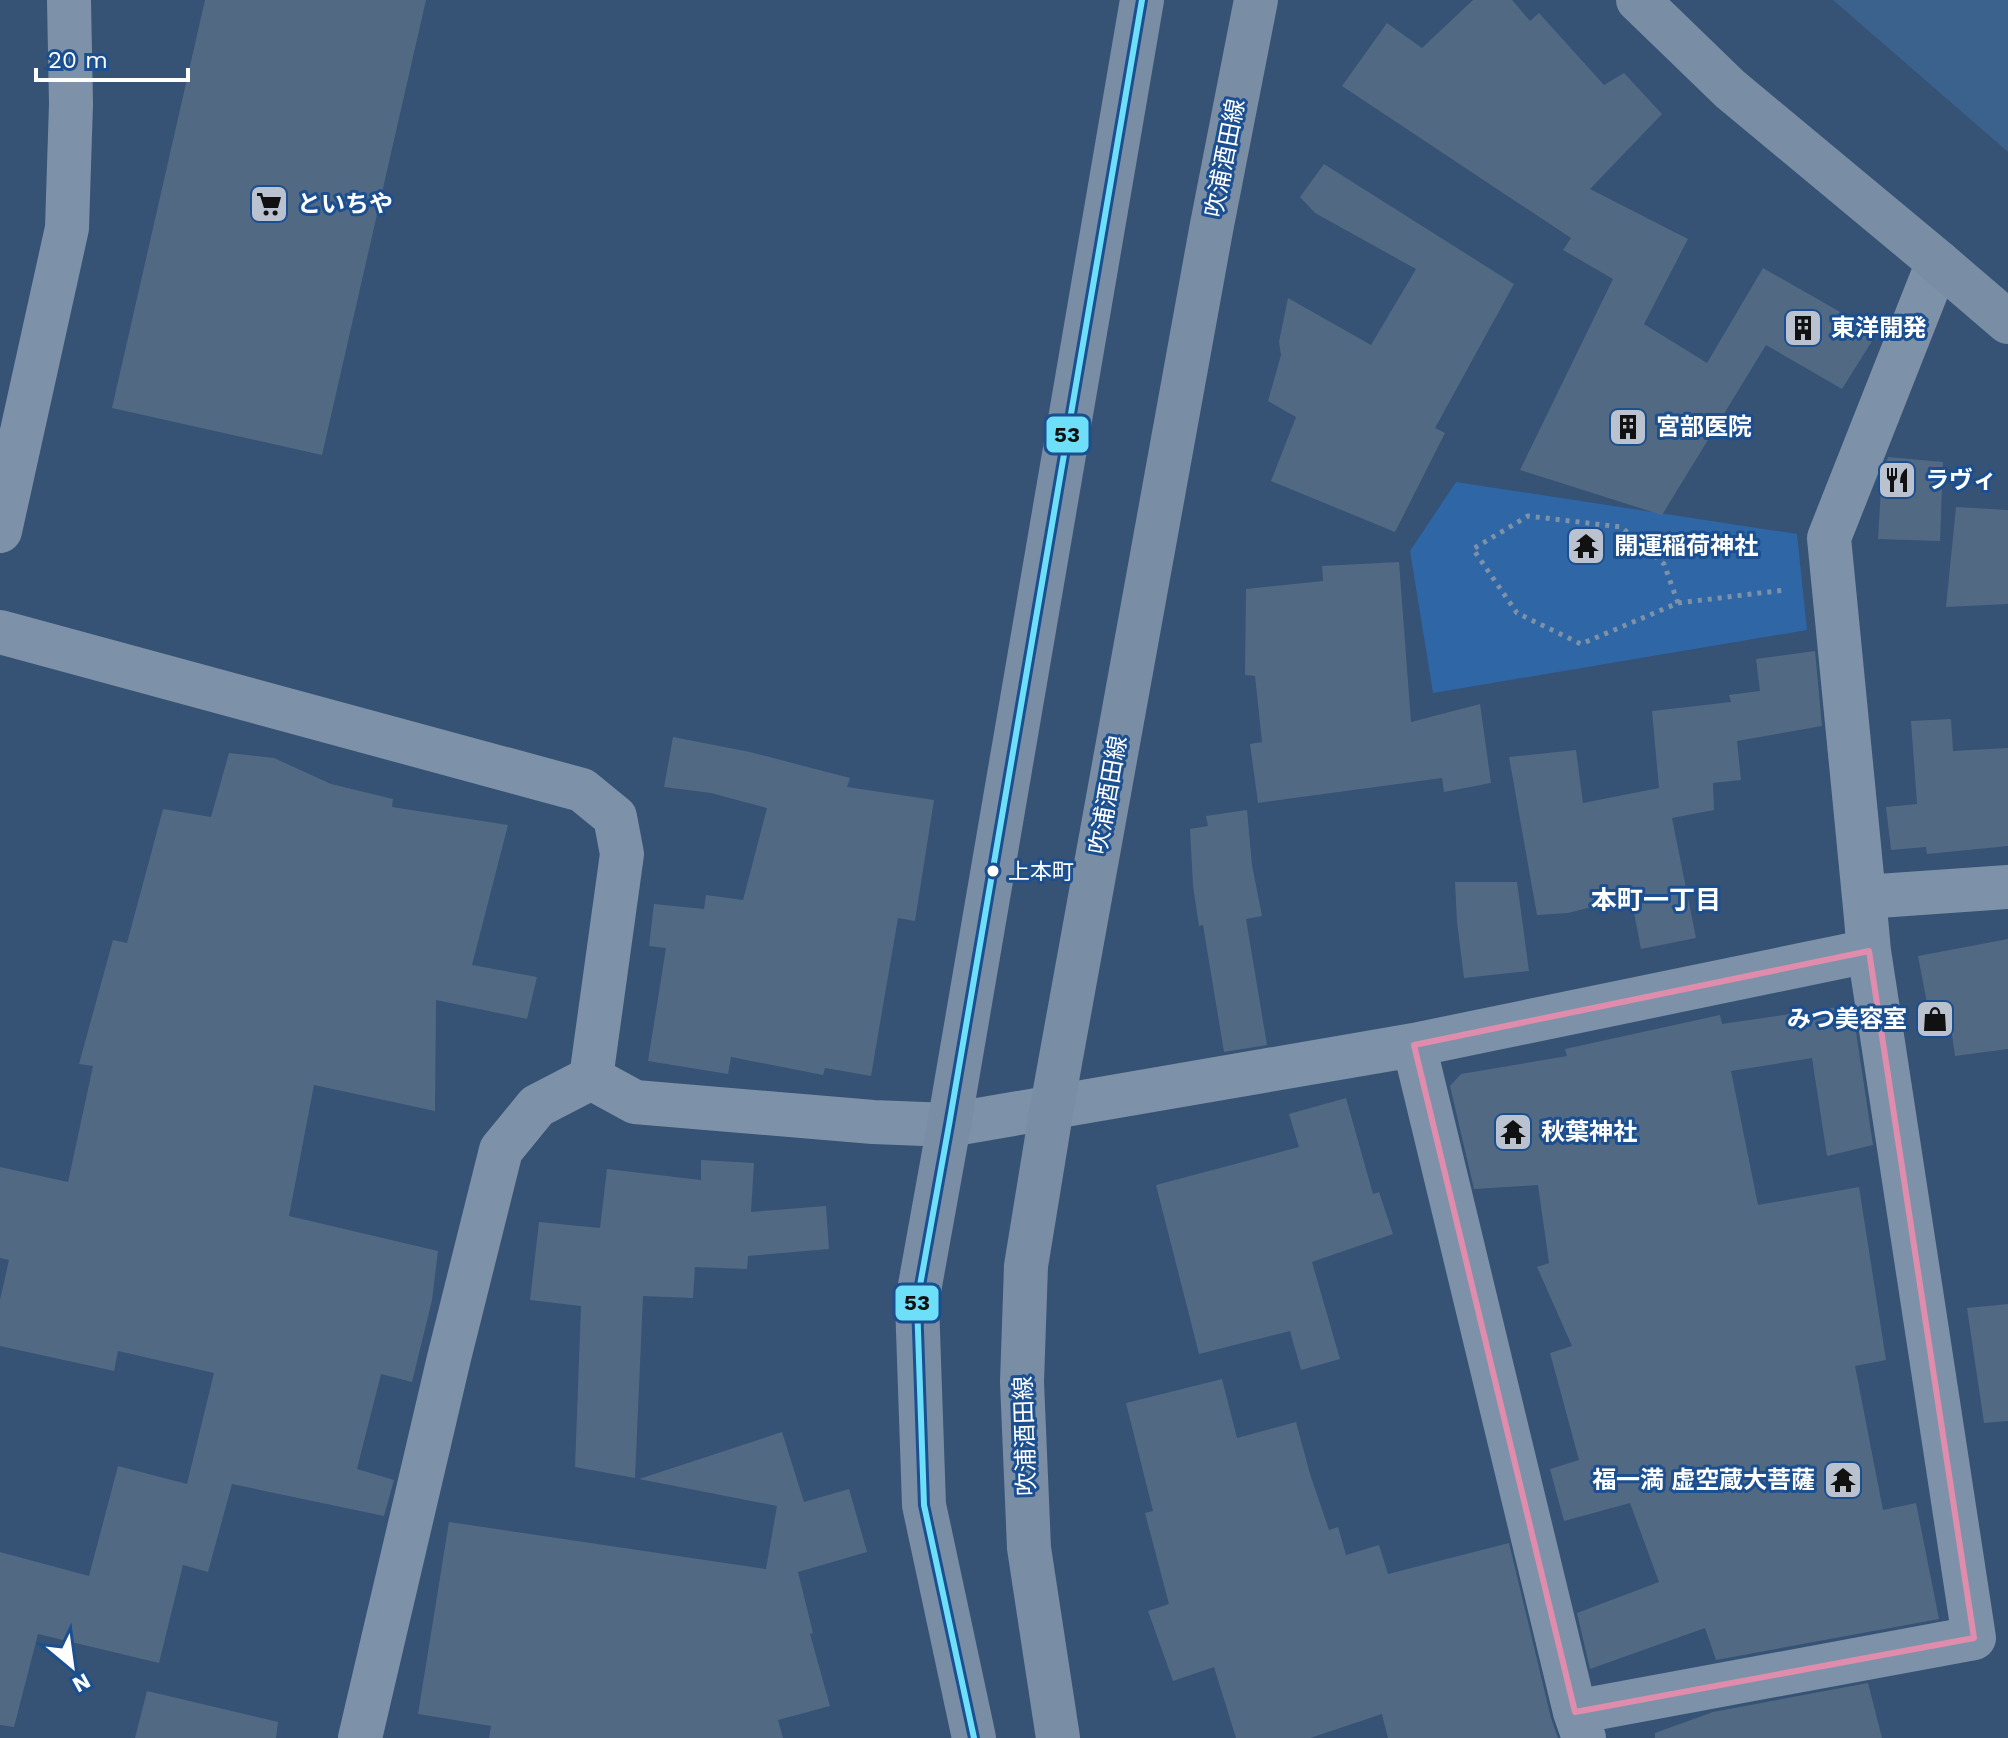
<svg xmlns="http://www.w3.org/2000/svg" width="2008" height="1738" viewBox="0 0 2008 1738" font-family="'Work Sans','Noto Sans JP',sans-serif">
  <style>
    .green { fill: #2f66a5 }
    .water { fill: #3b618d }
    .building { fill: #526984 }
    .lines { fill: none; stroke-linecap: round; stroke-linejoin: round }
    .path { stroke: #7d92a8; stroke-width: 5; stroke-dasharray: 4 6; stroke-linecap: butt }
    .street { stroke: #7d92a8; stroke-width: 44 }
    .secondary { stroke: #798da4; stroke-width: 44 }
    .bus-1-casing { stroke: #1b4f8f; stroke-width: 12 }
    .bus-1 { stroke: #6ddff8; stroke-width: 6 }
    .marked { fill: none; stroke: #e08cad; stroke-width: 6; stroke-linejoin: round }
    .bus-dot { fill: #fff; stroke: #1b4f8f; stroke-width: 3 }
    .labels { text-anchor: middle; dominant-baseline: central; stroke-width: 6; stroke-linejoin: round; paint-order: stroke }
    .bus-label { font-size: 22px; fill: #fff; stroke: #1b4f8f; text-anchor: start }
    .street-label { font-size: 24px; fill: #fff; stroke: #1b4f8f }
    .poi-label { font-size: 24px; font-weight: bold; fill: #fff; stroke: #1b4f8f; text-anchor: start }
    .neighbourhood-label { font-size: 26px; font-weight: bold; fill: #fff; stroke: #1b4f8f }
    .line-badge { stroke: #1b4f8f; stroke-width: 3 }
    .pale-badge-label { font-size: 22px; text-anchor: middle; font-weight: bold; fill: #111 }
  </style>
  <rect width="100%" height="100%" fill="#365274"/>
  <path class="green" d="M1456,482L1797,534L1807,630L1433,693L1410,551Z"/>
  <path class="water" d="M1833,0H2008V152Z"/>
  <path class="building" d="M205,0H426L322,455L112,408Z
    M1473,0H1512L1530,21L1539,13L1604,85L1624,73L1662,114L1590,189L1688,239L1644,324L1707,363L1763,268L1877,333L1842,389L1766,345L1662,515L1520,470L1613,279L1563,250L1571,238L1342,86L1387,23L1422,48Z
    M1324,164L1514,284L1435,428L1445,433L1395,532L1271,481L1296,417L1268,401L1281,355L1279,342L1288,298L1371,345L1416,269L1315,213L1300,197Z
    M1888,457L1943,462L1940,541L1878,539L1882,473Z
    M1956,507L2008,510V604L1946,607Z
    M1399,562L1411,722L1480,704L1491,783L1444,792L1442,778L1258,803L1250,744L1262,742L1255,676L1245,675L1246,589L1323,581L1322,566Z
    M1815,651L1822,726L1737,741L1741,780L1713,783L1714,810L1672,818L1696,938L1641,949L1631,897L1568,913L1537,915L1509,757L1576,750L1583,803L1659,788L1652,711L1731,702L1729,695L1760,691L1756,659Z
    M1951,719L1953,751L2008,748V846L1927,854L1926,847L1891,850L1886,807L1917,804L1911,721Z
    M673,737L750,752L850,778L847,787L934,800L915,921L898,918L871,1076L825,1068L823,1075L731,1057L728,1074L648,1061L666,948L649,946L654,904L704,909L706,895L743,900L767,808L711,793L664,787Z
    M229,753L274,758L331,784L393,799L392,807L508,825L472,965L537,977L527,1019L436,1000L435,1111L314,1085L289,1216L438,1251L432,1300L412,1382L381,1374L357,1469L394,1480L384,1516L232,1484L208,1572L183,1565L159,1663L38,1634L14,1727L0,1725V1552L89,1576L118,1466L187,1484L214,1373L118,1351L114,1371L0,1346V1300L9,1260L0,1258V1167L68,1182L93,1066L79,1064L113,940L127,943L163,809L211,817Z
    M1247,810L1252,865L1262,916L1246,919L1267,1045L1224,1052L1203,925L1199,926L1193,886L1190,829L1208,826L1206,816Z
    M1455,882H1517L1529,971L1464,978L1457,922Z
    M2008,939V1049L1955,1056L1950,1020L1931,1024L1918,956Z
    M1852,1005L1873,1145L1827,1156L1812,1058L1731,1071L1758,1205L1859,1187L1886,1360L1855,1366L1883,1510L1916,1503L1939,1619L1716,1660L1705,1628L1590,1669L1577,1613L1659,1582L1630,1503L1564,1521L1550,1469L1579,1460L1550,1353L1572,1346L1537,1267L1549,1263L1538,1185L1474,1189L1450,1086L1461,1074L1567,1056L1565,1049L1720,1015L1722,1024Z
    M1346,1098L1373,1194L1379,1192L1393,1234L1312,1262L1340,1359L1301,1370L1290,1331L1199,1354L1156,1185L1299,1147L1289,1114Z
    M701,1160L754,1163L751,1212L826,1206L829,1249L748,1256L747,1269L695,1267L693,1298L643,1296L635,1478L575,1467L581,1306L530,1300L539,1222L600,1228L607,1169L701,1180Z
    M2008,1304V1421L1984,1423L1967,1308Z
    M1222,1379L1237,1438L1296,1422L1310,1474L1329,1530L1338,1527L1346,1555L1379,1545L1388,1574L1509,1543L1551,1718L1558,1738H1388L1382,1714L1310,1738H1236L1214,1667L1173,1681L1148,1611L1169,1604L1145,1513L1153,1511L1126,1403Z
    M782,1432L804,1502L849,1489L867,1552L798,1572L813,1633L810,1634L830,1706L778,1720L783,1738H489L491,1726L418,1714L449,1522L766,1569L777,1506L639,1479Z
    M1868,1683L1882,1738H1655V1733L1713,1712Z
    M147,1691L278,1722L276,1738H135Z"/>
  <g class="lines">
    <path class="path" d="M1678,603L1664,564L1621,527L1528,516L1473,549L1517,613L1581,644L1678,603L1785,590"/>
    <path class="street" d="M0,531L67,228L71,104L69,0
      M0,632L582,790L615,817L622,854L591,1078
      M1864,897L1829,538L1938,262
      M1414,1045L1575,1712L1584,1738
      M591,1078L635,1102L873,1122L949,1125L1414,1045L1869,951
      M1575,1712L1974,1638L1869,951L1864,897L2008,887
      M360,1738L449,1358L501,1150L537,1106L591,1078"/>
    <path class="secondary" d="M1638,0L1730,89L1938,262L2008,322
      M974,1738L924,1505L917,1302L949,1125L1142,0
      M1058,1738L1029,1548L1022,1382L1026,1266L1052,1107L1211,230L1256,0"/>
    <defs>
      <path id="bus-1" d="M974,1738L924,1505L917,1302L949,1125L1142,0"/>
    </defs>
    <use href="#bus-1" class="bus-1-casing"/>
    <use href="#bus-1" class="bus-1"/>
  </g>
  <path class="marked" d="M1869,951L1974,1638L1575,1712L1414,1045Z"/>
  <defs>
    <symbol id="supermarket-square" viewBox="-11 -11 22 22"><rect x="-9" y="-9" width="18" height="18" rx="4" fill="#b9c2ce" stroke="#1b4f8f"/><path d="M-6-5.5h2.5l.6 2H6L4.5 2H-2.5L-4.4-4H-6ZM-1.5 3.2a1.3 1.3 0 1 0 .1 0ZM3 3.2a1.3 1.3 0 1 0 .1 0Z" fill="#111"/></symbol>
    <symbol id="building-square" viewBox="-11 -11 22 22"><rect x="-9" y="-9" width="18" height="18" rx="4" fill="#b9c2ce" stroke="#1b4f8f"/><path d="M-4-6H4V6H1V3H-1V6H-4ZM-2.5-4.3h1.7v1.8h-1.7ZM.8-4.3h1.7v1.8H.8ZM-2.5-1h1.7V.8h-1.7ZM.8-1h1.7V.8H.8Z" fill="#111"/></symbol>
    <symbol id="restaurant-square" viewBox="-11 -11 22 22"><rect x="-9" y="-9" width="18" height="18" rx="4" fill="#b9c2ce" stroke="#1b4f8f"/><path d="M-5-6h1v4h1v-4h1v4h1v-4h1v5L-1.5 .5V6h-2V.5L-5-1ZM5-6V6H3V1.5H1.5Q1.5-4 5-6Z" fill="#111"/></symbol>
    <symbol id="temple-square" viewBox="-11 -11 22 22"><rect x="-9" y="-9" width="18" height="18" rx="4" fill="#b9c2ce" stroke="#1b4f8f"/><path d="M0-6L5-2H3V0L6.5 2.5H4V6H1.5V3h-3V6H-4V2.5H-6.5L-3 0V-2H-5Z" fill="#111"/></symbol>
    <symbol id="shop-square" viewBox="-11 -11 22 22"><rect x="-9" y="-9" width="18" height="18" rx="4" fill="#b9c2ce" stroke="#1b4f8f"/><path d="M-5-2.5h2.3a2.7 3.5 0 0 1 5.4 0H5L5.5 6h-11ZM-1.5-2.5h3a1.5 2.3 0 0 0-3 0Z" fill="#111"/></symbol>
  </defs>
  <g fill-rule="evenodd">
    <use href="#supermarket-square" x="247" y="182" width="44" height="44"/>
    <use href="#building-square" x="1781" y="306" width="44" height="44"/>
    <use href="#building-square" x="1606" y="405" width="44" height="44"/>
    <use href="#restaurant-square" x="1875" y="458" width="44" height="44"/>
    <use href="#temple-square" x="1564" y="524" width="44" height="44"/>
    <use href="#shop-square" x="1913" y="997" width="44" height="44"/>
    <use href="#temple-square" x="1491" y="1110" width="44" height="44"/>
    <use href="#temple-square" x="1821" y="1458" width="44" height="44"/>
  </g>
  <circle class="bus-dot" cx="993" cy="871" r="7"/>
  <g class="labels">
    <g class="bus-label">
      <text x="1008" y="871">上本町</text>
    </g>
    <g class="street-label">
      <text transform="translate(1225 158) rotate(-79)">吹浦酒田線</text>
      <text transform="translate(1108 795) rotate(-80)">吹浦酒田線</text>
      <text transform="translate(1025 1436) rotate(-92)">吹浦酒田線</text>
    </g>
    <g class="poi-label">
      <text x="297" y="204">といちや</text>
      <text x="1831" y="328">東洋開発</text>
      <text x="1656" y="427">宮部医院</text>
      <text x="1925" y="480">ラヴィ</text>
      <text x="1614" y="546">開運稲荷神社</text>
      <text x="1907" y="1019" text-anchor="end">みつ美容室</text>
      <text x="1541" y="1132">秋葉神社</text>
      <text x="1815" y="1480" text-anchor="end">福一満 虚空蔵大菩薩</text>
    </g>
    <g class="neighbourhood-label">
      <text x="1656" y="900">本町一丁目</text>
    </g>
  </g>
  <g class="line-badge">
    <rect x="1045" y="415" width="45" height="39" rx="8" fill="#6ddff8"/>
    <rect x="894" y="1284" width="46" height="38" rx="8" fill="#6ddff8"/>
  </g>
  <g class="pale-badge-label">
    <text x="1067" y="442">53</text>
    <text x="917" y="1310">53</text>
  </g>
  <g transform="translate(72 1666) rotate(151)" stroke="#1b4f8f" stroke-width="6" paint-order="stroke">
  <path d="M0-6L14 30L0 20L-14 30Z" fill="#ffffff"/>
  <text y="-12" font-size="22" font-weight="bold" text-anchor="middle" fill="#ffffff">N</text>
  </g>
  <path d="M36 68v12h152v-12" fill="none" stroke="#ffffff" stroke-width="4"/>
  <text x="48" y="68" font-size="24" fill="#ffffff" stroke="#1b4f8f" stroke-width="6" paint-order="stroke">20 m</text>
</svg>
